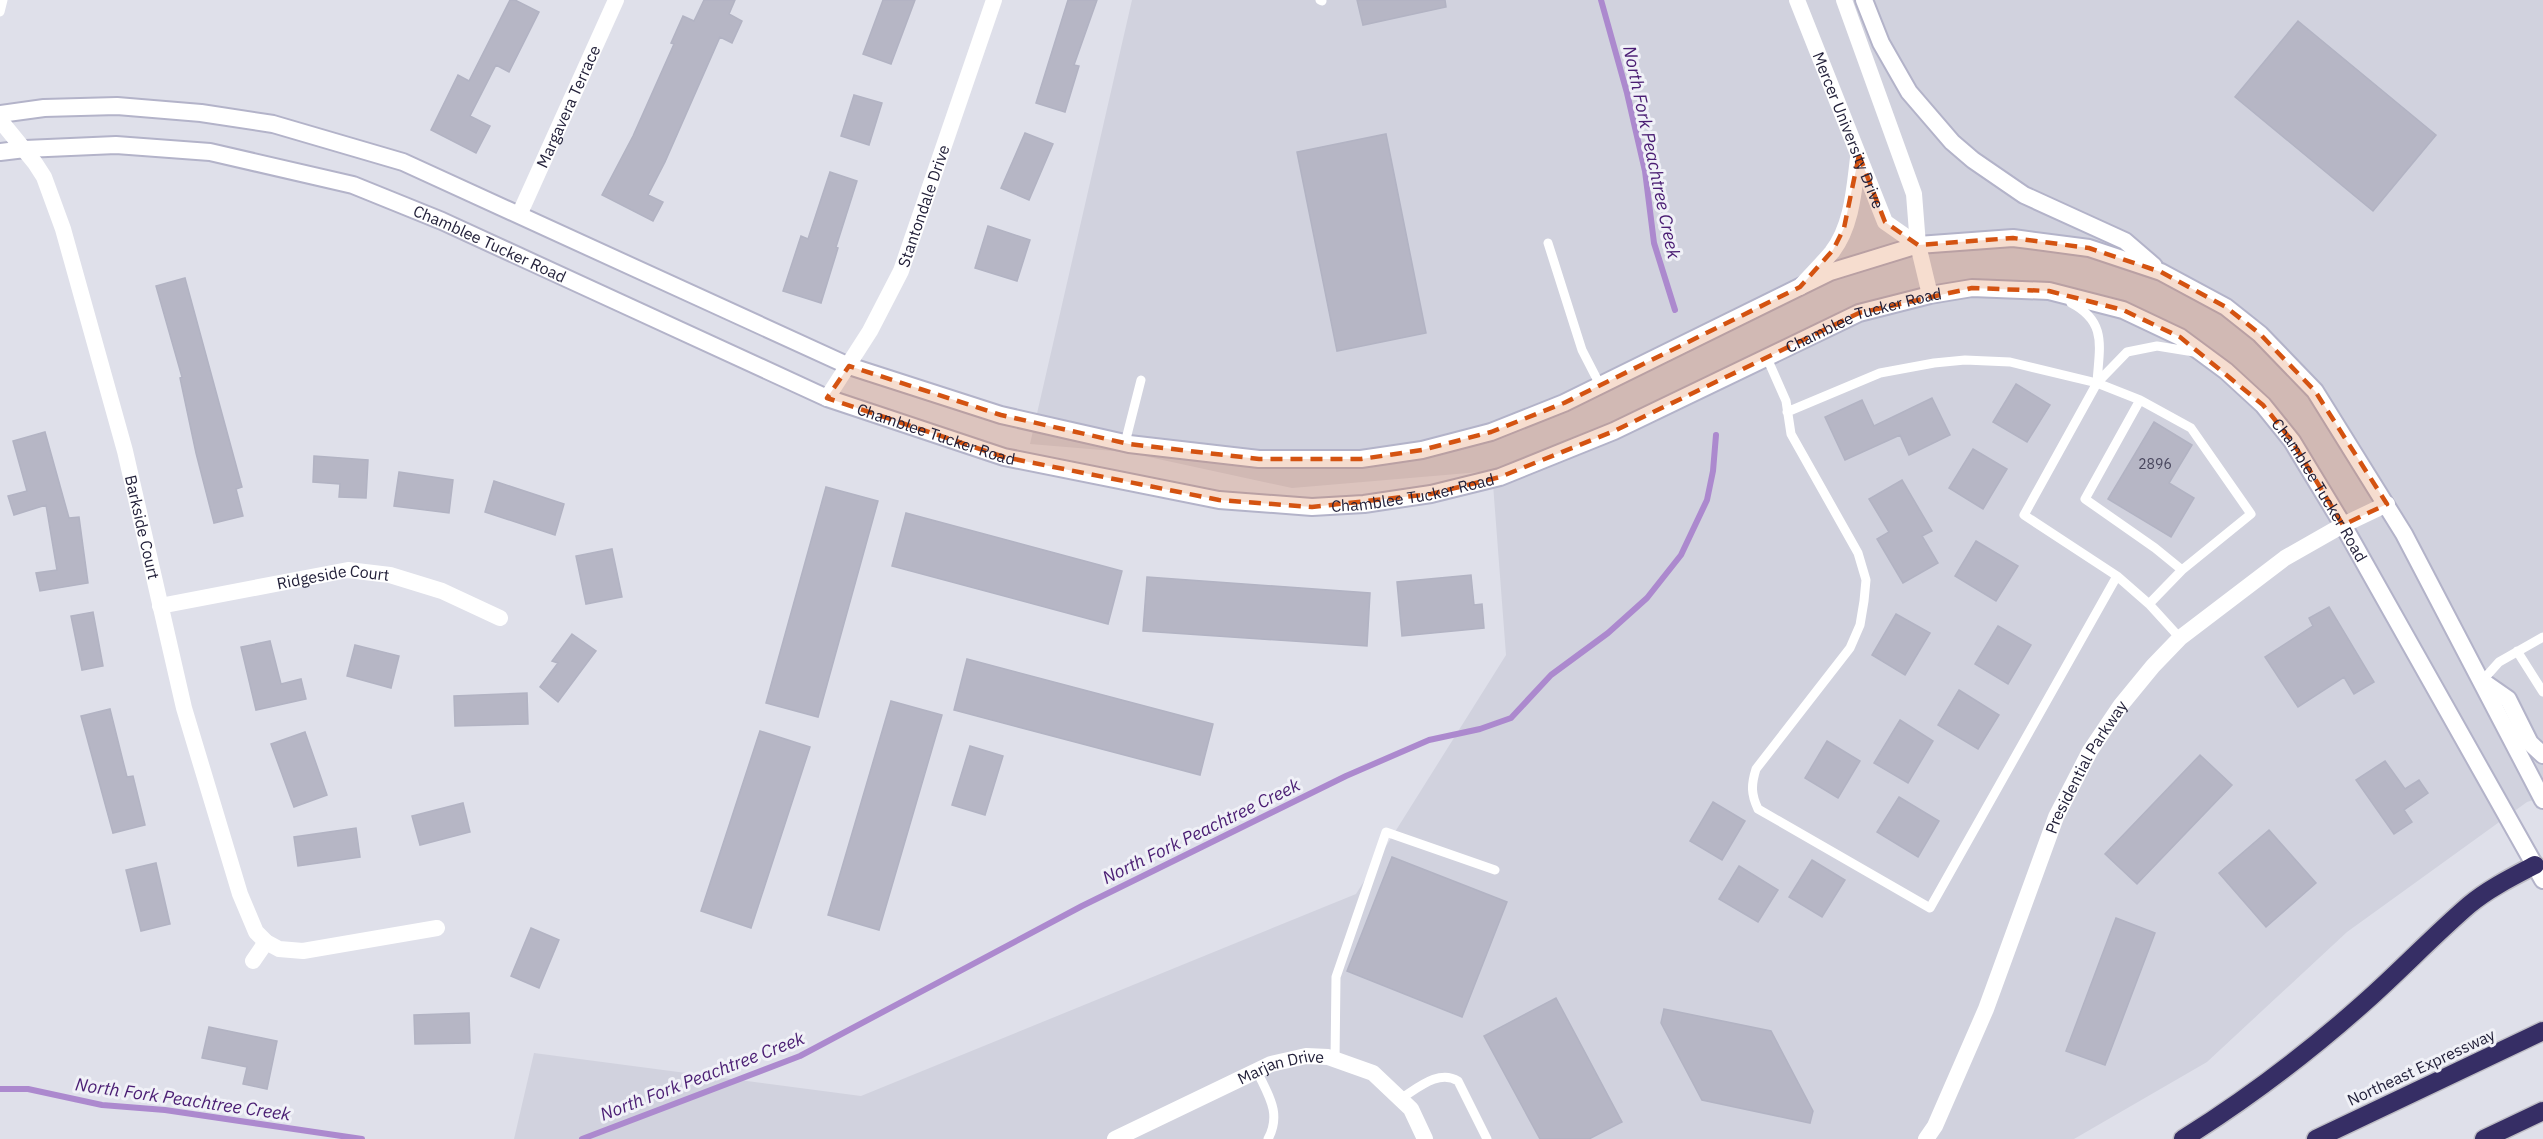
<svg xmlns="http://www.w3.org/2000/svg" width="2543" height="1139" viewBox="0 0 2543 1139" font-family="'IBM Plex Sans',sans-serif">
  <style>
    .built { fill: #d1d2de }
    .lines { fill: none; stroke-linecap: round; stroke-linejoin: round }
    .stream { stroke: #ac89ce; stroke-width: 6 }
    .building { fill: #b6b6c5; stroke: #b2b3c3; stroke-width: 1.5 }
    .secondary-casing { stroke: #b3b3c9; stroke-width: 20 }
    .motorway-casing { stroke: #bdbcc4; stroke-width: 21 }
    .service { stroke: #fff; stroke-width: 9 }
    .minor { stroke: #fff; stroke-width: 16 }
    .tertiary { stroke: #fff; stroke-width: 16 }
    .secondary { stroke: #fff; stroke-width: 16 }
    .motorway { stroke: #362e65; stroke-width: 18 }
    .marked { fill: #d45311; fill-opacity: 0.2; stroke: #d45311; stroke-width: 4.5; stroke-dasharray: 12 8; stroke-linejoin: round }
    .labels { text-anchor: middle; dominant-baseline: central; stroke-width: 6; stroke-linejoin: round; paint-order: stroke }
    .number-label { font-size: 14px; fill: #48465d }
    .street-label { font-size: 16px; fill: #23213a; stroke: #f0f1f7 }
    .water-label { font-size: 18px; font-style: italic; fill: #4a1d73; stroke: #f0f1f7 }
  </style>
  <rect width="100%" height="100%" fill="#dfe0ea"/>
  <path class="built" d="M1132,0H2543V797L2527,802L2347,932L2207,1062L2074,1139H514L534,1053L861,1096L1356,894L1506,655L1492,471L1292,488L1126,452L1030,444Z"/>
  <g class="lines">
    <path class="stream" d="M1601,0L1627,93L1645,171L1654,243L1675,310
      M0,1089H28L102,1105L165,1110L362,1139
      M582,1139L800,1056L1082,906L1346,776L1429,740L1480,729L1511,718L1551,675L1608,633L1647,598L1681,555L1707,500L1713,471L1716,435"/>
  </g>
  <path class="building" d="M510,0H515L539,12L509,72L496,65L470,116L490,126L476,153L431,130L458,75L469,81Z
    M704,0H735L729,14L742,21L732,43L720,37L665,162L648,195L663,202L653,221L602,195L633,136L674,44L671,43L683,16L694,21Z
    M883,0H915L891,64L863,54Z
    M1068,0H1097L1074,65L1079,66L1065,112L1036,103Z
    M1357,0H1445L1446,7L1363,25Z
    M2298,21L2436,135L2373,211L2235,97Z
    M854,95L882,103L869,145L841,136Z
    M1025,133L1053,144L1029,200L1001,188Z
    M1386,134L1426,333L1337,351L1297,152Z
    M830,172L857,181L836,247L838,248L821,303L783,291L801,236L808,239Z
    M988,226L1030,240L1017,281L975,268Z
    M185,278L242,487L236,489L243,516L214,523L196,453L180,378L182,377L156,286Z
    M2016,384L2050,405L2027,442L1993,422Z
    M1932,398L1950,435L1909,455L1900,435L1845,460L1825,417L1862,400L1874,426Z
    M2154,422L2192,445L2169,483L2194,498L2171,537L2108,499Z
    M45,432L69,518L79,517L88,583L40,591L36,573L57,570L46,505L14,515L8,496L27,491L13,441Z
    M1973,449L2007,469L1983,509L1949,488Z
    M314,456L368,460L366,498L339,497L340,484L313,482Z
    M399,472L453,480L449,513L394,506Z
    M1902,480L1932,531L1922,536L1938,563L1903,583L1877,539L1889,532L1869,499Z
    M494,481L564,504L555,535L485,512Z
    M826,487L878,501L818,717L766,703Z
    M906,513L1122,571L1108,624L892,566Z
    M1976,541L2018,566L1996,601L1955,576Z
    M612,549L622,597L586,604L576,556Z
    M1471,575L1474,605L1482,604L1484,628L1402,636L1397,582Z
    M1147,577L1370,593L1367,646L1143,631Z
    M2329,607L2374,682L2354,694L2344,677L2298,707L2265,657L2313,626L2309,618Z
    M93,612L103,666L82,670L71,616Z
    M1896,614L1930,633L1905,675L1872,655Z
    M1998,626L2031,645L2008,684L1975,664Z
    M572,634L596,651L558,702L540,687L558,663L552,661Z
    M270,641L281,684L301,679L306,699L256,710L241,647Z
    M355,645L399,656L391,688L347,676Z
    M967,659L1213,724L1200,775L954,710Z
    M1959,690L1999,715L1978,749L1938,725Z
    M527,693L528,724L455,726L454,696Z
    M891,701L942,715L879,930L828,915Z
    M110,709L127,777L133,776L145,825L113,833L81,716Z
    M1900,720L1933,741L1908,783L1874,763Z
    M760,731L810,747L751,928L701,911Z
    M305,732L327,795L294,807L271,744Z
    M1827,741L1860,761L1838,798L1805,778Z
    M970,746L1003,756L985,815L952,805Z
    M2200,755L2232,785L2137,884L2105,854Z
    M2385,761L2405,789L2419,780L2428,793L2404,810L2412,822L2394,834L2356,780Z
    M1899,797L1939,821L1918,857L1877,832Z
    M1713,802L1745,821L1722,860L1690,841Z
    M463,803L470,832L420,845L412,816Z
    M356,828L360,857L298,866L294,837Z
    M2269,830L2316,883L2266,927L2219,873Z
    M1392,857L1507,902L1462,1017L1347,971Z
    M1812,860L1845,880L1822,917L1789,897Z
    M156,863L170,924L141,931L126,870Z
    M1739,866L1778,890L1758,922L1719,899Z
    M2116,918L2155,933L2105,1065L2066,1051Z
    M531,928L559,940L539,988L511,976Z
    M1556,998L1622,1122L1589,1139H1540L1484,1036Z
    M1664,1009L1771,1031L1813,1111L1810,1123L1702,1100L1661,1023Z
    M469,1013L470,1043L415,1044L414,1015Z
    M209,1027L277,1041L267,1089L243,1084L247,1067L202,1058Z"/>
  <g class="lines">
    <defs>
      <g id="secondary">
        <path d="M1864,0L1881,43L1909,92L1952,142L1973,160L2024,195L2125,241L2154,266"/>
        <path d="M0,114L44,108L117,106L201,113L273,124L403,162L849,366L1001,415L1067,430L1129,444L1259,459H1361L1422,450L1491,432L1564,403L1830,272L1918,245L2013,238L2089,248L2161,272L2226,307L2260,334L2315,391L2404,534L2543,800"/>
        <path id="s8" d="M0,152L25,149L116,145L210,152L353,185L442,221L827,398L1004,457L1219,500L1312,507L1364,504L1431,494L1500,477L1614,431L1859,313L1930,295L1972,288L2049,291L2123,310L2180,337L2226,371L2263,405L2292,441L2343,525L2543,880"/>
        <path d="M2485,683L2508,699L2530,743L2543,755"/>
      </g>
      <path id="motorway" d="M2183,1139C2247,1099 2309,1052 2365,1002C2400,971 2433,936 2469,905C2488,889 2512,877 2535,865
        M2316,1139L2543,1031
        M2484,1139L2543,1111"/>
    </defs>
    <use href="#secondary" class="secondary-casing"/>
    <use href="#motorway" class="motorway-casing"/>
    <path class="service" d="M1320,0L1322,1
      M0,12L3,0
      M1548,243L1582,350L1600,385
      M2071,303C2108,322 2099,348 2097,383
      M1767,358L1786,401L1791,434L1858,553L1866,580L1864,601L1860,625L1850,648L1756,769C1751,785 1751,794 1758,809L1930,908L2117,576
      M2140,400L2085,499L2155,548L2182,570
      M1787,412L1880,373L1934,363L1965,360L2010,362L2097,383L2140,400L2191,428L2251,514L2182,570L2149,604
      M1125,443L1141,380
      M2180,638L2149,604L2117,576L2024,515L2097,383L2127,352L2157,346L2194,352
      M2517,651L2543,692
      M2482,681L2499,662L2543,637
      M1335,1060L1336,977L1386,832L1495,870
      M1257,1071C1268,1095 1282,1113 1268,1139
      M1400,1099C1418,1088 1439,1069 1458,1081L1487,1139"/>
    <g class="minor">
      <path id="s1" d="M0,120L35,163L44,177L63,229L125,451L184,708L240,894L256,932L266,942L279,949L303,951L437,928"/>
      <path id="s2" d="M520,213L616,0"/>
      <path id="s3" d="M827,398L870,331L901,271L994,0"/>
      <path id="s4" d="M160,606L348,570L390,575L442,591L500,618"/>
      <path d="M253,961L266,942"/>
      <path id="s5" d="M1115,1139L1271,1064L1306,1056L1328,1057L1373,1073L1411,1109L1425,1139"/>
    </g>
    <g class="tertiary">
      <path id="s6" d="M1797,0L1885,222L1918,245"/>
      <path d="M1844,0L1914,194L1918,245L1930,295"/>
      <path d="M1800,287C1811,275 1822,264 1832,252C1852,226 1854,190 1858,158"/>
      <path id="s7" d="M1926,1139L1935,1126L1986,1009L2056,817L2090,751L2121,705L2153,666L2180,638L2285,558L2343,525L2387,504"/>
    </g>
    <use href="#secondary" class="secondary"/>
    <use href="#motorway" class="motorway"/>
  </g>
  <path class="marked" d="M1859,155L1885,222L1918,245L2013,238L2089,248L2161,272L2226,307L2260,334L2315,391L2387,504L2343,525L2292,441L2263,405L2180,337L2123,310L2049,291L1972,288L1859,313L1614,431L1500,477L1431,494L1312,507L1219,500L1004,457L827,398L849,366L1001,415L1129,444L1259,459H1361L1422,450L1491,432L1564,403L1800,287L1833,250L1844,228Z"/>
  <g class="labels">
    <g class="number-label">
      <text x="2155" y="464">2896</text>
    </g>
    <g class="street-label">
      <text stroke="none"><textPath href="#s2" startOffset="117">Margavera Terrace</textPath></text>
      <text stroke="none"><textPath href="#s6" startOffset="140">Mercer University Drive</textPath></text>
      <text stroke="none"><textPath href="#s3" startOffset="216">Stantondale Drive</textPath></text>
      <text stroke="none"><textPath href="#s8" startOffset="506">Chamblee Tucker Road</textPath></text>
      <text stroke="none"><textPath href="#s8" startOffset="1964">Chamblee Tucker Road</textPath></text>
      <text stroke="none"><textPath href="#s8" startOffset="992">Chamblee Tucker Road</textPath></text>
      <text stroke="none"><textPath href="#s8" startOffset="2504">Chamblee Tucker Road</textPath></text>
      <text stroke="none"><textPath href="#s8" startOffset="1478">Chamblee Tucker Road</textPath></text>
      <text stroke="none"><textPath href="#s1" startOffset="436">Barkside Court</textPath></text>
      <text stroke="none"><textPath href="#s4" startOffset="176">Ridgeside Court</textPath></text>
      <text stroke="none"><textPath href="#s7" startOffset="406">Presidential Parkway</textPath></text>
      <text transform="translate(2421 1067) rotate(-25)">Northeast Expressway</text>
      <text stroke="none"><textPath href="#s5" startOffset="182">Marjan Drive</textPath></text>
    </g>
    <g class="water-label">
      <text transform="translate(1652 152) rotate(78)">North Fork Peachtree Creek</text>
      <text transform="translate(1201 831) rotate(-26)">North Fork Peachtree Creek</text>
      <text transform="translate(702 1076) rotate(-21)">North Fork Peachtree Creek</text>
      <text transform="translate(183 1099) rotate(8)">North Fork Peachtree Creek</text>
    </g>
  </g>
</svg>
